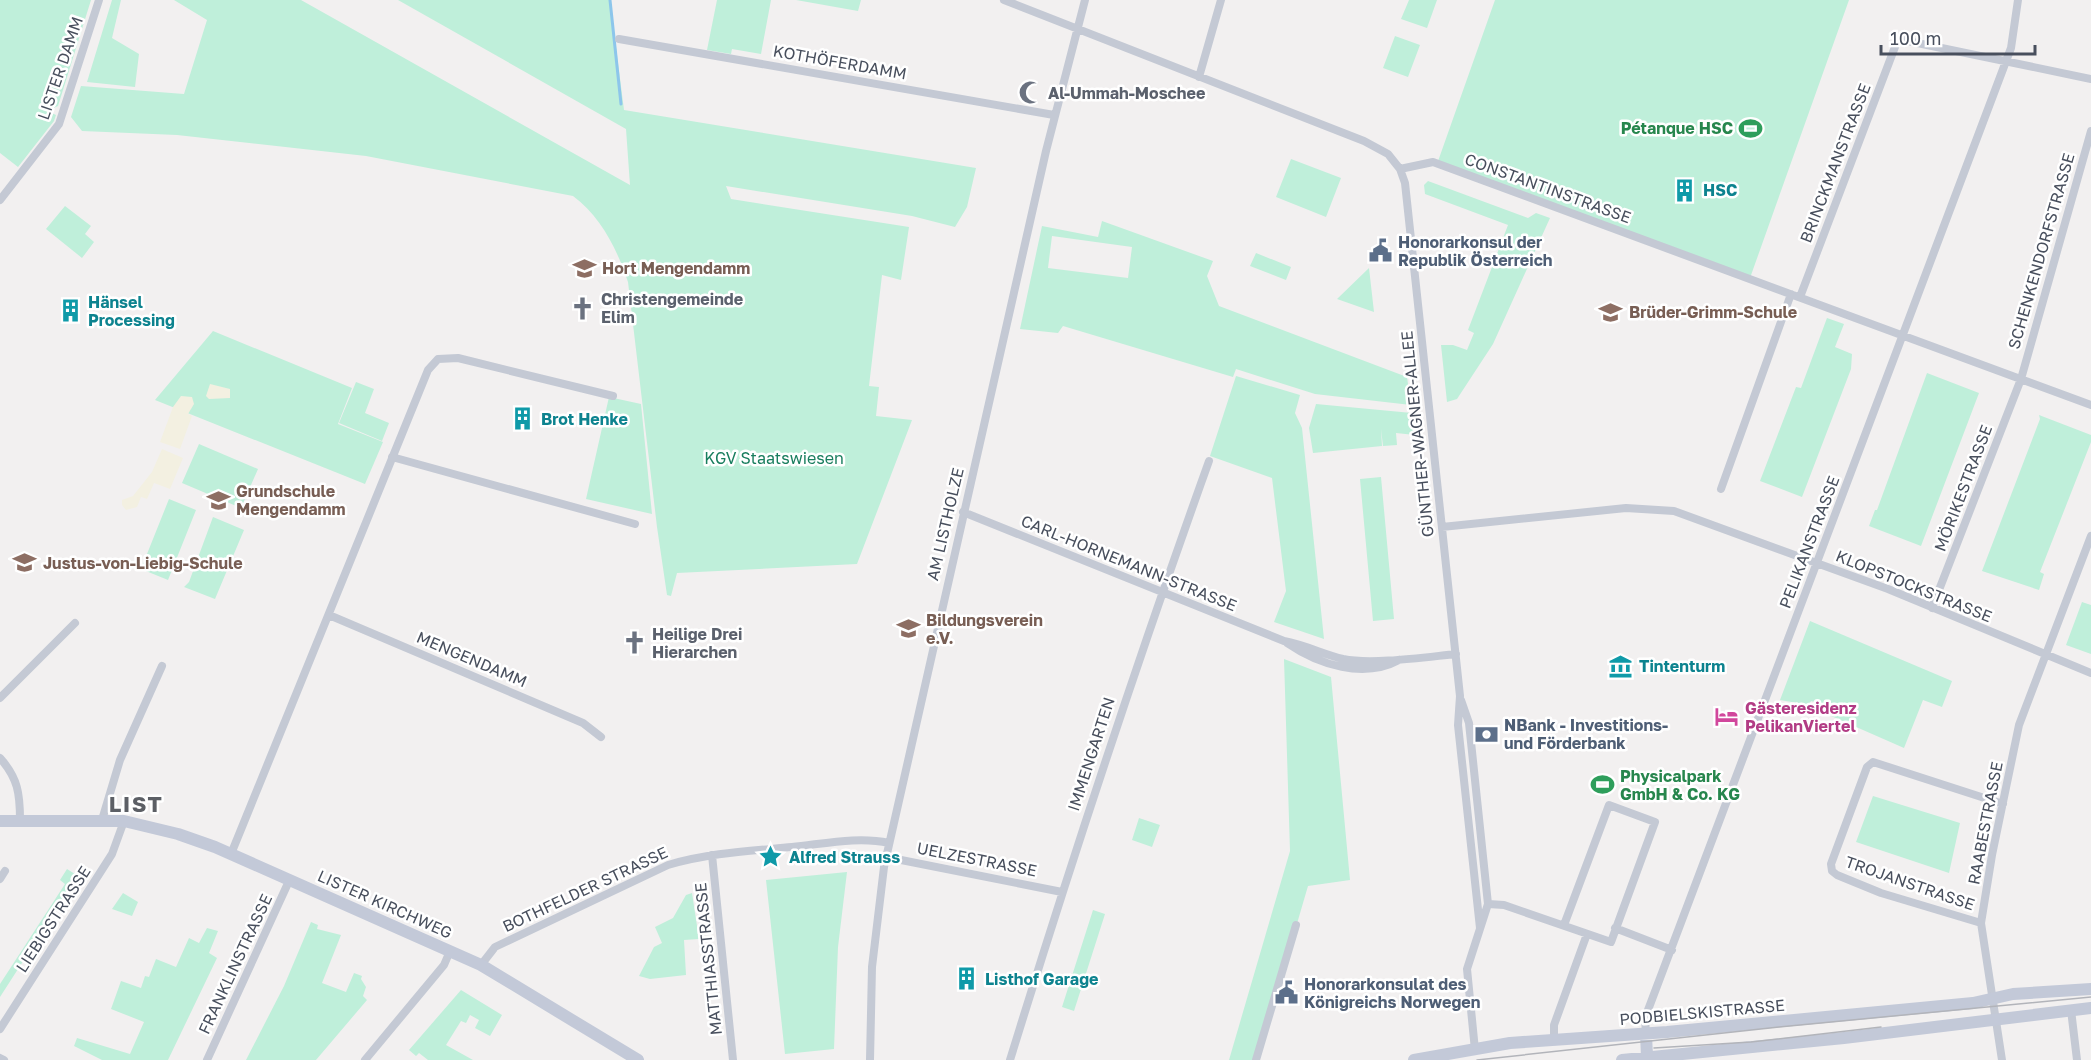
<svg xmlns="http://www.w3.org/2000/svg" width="2091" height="1060" viewBox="0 0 2091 1060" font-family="'Golos Text',sans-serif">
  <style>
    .green { fill: #bfefda; fill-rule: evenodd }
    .sand { fill: #f3f0e1 }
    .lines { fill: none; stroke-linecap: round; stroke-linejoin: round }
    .stream { stroke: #8dc6eb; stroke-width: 3 }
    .street { stroke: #c4c9d4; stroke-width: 8 }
    .secondary { stroke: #c3c9d8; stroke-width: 12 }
    .tram { stroke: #b2b4ba; stroke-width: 1.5 }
    .labels { text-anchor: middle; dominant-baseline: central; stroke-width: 5; stroke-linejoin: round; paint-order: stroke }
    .street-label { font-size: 16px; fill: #484f5d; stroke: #fff }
    .worship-label { font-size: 16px; font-weight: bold; fill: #5b616d; stroke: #fff; text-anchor: start }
    .leisure-label { font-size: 16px; font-weight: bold; fill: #27864d; stroke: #fff; text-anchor: end }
    .culture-label { font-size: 16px; font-weight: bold; fill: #0d838f; stroke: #fff; text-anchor: start }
    .service-label { font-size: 16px; font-weight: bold; fill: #4e5e75; stroke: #fff; text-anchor: start }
    .education-label { font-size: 16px; font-weight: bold; fill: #785e54; stroke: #fff; text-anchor: start }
    .park-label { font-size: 16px; fill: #197e5e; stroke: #fff }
    .hotel-label { font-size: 16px; font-weight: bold; fill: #b23c85; stroke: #fff; text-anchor: start }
    .district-label { font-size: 22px; font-weight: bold; letter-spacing: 1.5px; fill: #5c5f65; stroke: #fff }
  </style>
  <rect width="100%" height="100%" fill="#f2f0f0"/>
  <path class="green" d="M0,0H91L58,106L47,111L56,115L54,121L18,167L0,153Z
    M112,0H121L112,38L139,54L135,87L87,82Z
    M174,0H301L630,185L626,129L398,0H610L624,110L976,168L967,207L955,227L912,216L726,186L731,199L909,227L901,280L882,275L869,386L879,387L876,416L912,420L857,564L677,573L671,596L667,595L657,527L628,282C617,249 601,217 573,196L366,156L177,135L82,131L71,117L81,86L184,94L207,20Z
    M717,0H771L761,54L732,49L731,54L707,50Z
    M796,0H861L858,11Z
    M1409,0H1437L1427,28L1401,19Z
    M1495,0H1849L1750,278L1437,164Z
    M1395,36L1420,45L1408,77L1383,68Z
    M1291,159L1341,178L1326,217L1276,197Z
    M1428,181L1528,218L1536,213L1550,218L1493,344L1457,399L1447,402L1441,345H1453L1467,350L1474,333L1468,330L1508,225L1425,194L1424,185Z
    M65,206L91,226L85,234L94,242L82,258L46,229Z
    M1102,221L1213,261L1207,276L1219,306L1407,377L1411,405L1315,394L1236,369L1233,377L1063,326L1058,333L1020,329L1042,226L1098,237ZM1052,236L1132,247L1128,278L1048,268Z
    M1256,253L1291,267L1286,280L1250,266Z
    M1369,268L1374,312L1337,299Z
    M1827,318L1844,324L1835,347L1852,354L1851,369L1802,497L1760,481L1796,387L1801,388Z
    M213,331L352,388L338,424L383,442L365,484L155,400Z
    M1927,373L1979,393L1921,546L1869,526L1875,510H1877Z
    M1236,376L1300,395L1295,413L1302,428L1324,639L1274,622L1286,591L1272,478L1210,456Z
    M356,382L374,389L365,413L389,423L382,441L339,423Z
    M609,397L641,404L652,514L586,499Z
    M1316,404L1412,413L1415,435L1396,433L1397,445L1383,446L1381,429L1382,446L1313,453L1309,428Z
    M2039,415L2091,435V442L2040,572L2044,574L2039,590L1982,571L2040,419Z
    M199,444L258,469L241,508L182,483Z
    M1381,477L1394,619L1373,621L1360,479Z
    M169,499L196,510L168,580L141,569Z
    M213,517L244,530L215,599L184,587L189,582Z
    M2082,602L2091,605V654L2066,645Z
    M1810,621L1952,681L1942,707L1923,700L1904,748L1822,712L1824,705L1811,701L1809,705L1780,700Z
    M1284,659L1331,677L1350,880L1308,886L1257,1060H1229L1290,851Z
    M1873,796L1960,823L1949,873L1856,842Z
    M1139,818L1160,825L1152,847L1132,840Z
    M67,869L78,876L0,997V984L65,884L60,880Z
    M847,872L838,947L834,1049L785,1054L766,880Z
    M123,893L138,902L132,916L112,909Z
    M692,893L699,939L684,940L686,975L650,979L639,976L654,947L662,943L655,927L673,918L686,895Z
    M1093,910L1105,914L1074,1011L1062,1007Z
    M311,922L318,925L317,929L341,935L322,983L346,992L354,973L362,976L361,979L366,987L363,996L367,1000L316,1060H246L284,986Z
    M207,928L218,931L209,953L217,958L168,1060H102L74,1046L77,1038L130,1054L144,1022L111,1009L121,981L141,988L145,976L149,977L156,959L176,967L189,938L199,943Z
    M461,990L502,1015L490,1036L475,1028L479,1020L470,1015L466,1023L461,1021L446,1045L473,1060H428L419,1053L416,1056L409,1050Z"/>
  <path class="sand" d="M210,384L230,389V398L209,399L206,396Z
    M181,396L192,397L194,404L188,414L192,416L180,449L160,442L173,407Z
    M162,449L183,458L170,489L154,483L147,499L141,497L137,507L126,510L122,505V500L133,496L152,472Z"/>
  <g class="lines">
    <path class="stream" d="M610,0L621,104"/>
    <path class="street" d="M1004,0L1364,141L1388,154L1400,169L1405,183L1460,696L1458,725L1480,928
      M619,39L1054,115
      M1199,77L1221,0
      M1400,169L1433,162L2091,405
      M0,200L59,124L99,0
      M1800,297L1898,39L2091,79
      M392,457L635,524
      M1721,489L1791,294
      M963,512L1284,641C1305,645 1323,654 1343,659C1372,665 1426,657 1456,654
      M1442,527L1626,508L1674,511L1888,589L2091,673
      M1932,608L2021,379L2091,131
      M329,615L583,723L601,737
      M1287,643C1319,665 1364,679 1399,660
      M0,698L75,623
      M1461,700L1469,723L1488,904L1467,969L1475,1050
      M0,758C18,778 20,794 20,820
      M102,820L120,760L162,666
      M231,854L428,370L438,359L458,358L613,396
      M712,855L733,1060
      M886,857L1062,892
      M0,879L5,871
      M1488,904L1504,905L1611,942L1655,822L1609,805L1564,925
      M1981,923L1881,893L1837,875L1832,871L1831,864L1867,767L1873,762L2003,804
      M1615,928L1672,950
      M481,965L495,947L668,865C708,853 750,851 792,847C823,844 858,836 889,843
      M2071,1010L2077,1060
      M0,1029L112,854L124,821
      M1646,1034L1645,1018L2011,48L2018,0
      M1554,1041V1025L1587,934
      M0,1058L4,1060
      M207,1060L289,881
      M365,1060L444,965L450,951
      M870,1060L872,967L884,867L1046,151L1085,0
      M1010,1060C1072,859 1138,659 1209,461
      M1256,1060L1296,925
      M2002,1060L1981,923L1992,855L2019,725L2091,536"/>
    <path class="secondary" d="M0,821H124L178,834L215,847L481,965L638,1060
      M1646,1034L1647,1057
      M1414,1060L1510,1043L1667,1032L1973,1003L2013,994L2091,989
      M1622,1060L1844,1038L2091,1008"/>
    <path class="tram" d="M1654,1048L1751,1042L1881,1027
      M1477,1060L1779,1027L2091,997"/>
  </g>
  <defs>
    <symbol id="mosque-bare" viewBox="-9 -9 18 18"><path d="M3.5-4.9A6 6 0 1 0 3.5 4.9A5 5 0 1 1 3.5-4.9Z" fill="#6b7280" stroke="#fff" stroke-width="2.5" paint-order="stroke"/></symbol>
    <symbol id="stadium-bare" viewBox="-9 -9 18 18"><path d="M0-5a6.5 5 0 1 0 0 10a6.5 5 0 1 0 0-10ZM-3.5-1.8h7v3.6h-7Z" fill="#2e9e5b" stroke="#fff" stroke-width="2.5" paint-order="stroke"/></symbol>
    <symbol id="building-bare" viewBox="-9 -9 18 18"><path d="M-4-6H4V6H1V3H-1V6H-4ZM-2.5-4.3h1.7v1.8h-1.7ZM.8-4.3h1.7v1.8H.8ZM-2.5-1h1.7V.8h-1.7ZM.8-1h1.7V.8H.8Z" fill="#0f9aa8" stroke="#fff" stroke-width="2.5" paint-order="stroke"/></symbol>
    <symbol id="civic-bare" viewBox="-9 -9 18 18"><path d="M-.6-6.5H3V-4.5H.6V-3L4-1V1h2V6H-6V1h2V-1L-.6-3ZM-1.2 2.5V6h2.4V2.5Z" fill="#5c6f8a" stroke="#fff" stroke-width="2.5" paint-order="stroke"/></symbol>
    <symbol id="school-bare" viewBox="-9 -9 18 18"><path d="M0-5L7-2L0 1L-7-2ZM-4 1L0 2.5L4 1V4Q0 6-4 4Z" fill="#8d6e63" stroke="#fff" stroke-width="2.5" paint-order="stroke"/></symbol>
    <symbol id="church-bare" viewBox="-9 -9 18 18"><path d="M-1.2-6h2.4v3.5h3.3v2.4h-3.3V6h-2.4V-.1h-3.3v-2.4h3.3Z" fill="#6b7280" stroke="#fff" stroke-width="2.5" paint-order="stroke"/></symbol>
    <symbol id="university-bare" viewBox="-9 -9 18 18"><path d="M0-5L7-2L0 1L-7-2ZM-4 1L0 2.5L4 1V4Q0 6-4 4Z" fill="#8d6e63" stroke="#fff" stroke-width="2.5" paint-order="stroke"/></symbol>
    <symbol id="museum-bare" viewBox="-9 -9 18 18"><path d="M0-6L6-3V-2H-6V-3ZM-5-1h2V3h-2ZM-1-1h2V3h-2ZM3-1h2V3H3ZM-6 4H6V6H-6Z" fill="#0f9aa8" stroke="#fff" stroke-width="2.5" paint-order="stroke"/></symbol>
    <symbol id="hotel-bare" viewBox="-9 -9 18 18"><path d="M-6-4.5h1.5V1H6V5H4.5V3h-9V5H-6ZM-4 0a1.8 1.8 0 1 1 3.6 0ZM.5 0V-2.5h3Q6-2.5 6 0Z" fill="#d1479c" stroke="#fff" stroke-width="2.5" paint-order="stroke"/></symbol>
    <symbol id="bank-bare" viewBox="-9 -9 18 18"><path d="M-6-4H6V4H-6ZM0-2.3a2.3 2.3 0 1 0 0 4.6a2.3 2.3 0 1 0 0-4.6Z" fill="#5c6f8a" stroke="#fff" stroke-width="2.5" paint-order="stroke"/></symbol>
    <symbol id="sight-bare" viewBox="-9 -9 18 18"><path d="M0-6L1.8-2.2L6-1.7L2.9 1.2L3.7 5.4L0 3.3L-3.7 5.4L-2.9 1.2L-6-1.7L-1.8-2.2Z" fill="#0f9aa8" stroke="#fff" stroke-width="2.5" paint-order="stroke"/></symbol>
  </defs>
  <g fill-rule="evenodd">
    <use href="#mosque-bare" x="1014" y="76" width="33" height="33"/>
    <use href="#stadium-bare" x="1734" y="112" width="33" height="33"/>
    <use href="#building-bare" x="1668" y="174" width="33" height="33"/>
    <use href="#civic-bare" x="1364" y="234" width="33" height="33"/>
    <use href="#school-bare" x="568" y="252" width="33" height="33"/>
    <use href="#church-bare" x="566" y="292" width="33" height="33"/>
    <use href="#building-bare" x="54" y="294" width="33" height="33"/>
    <use href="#school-bare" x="1594" y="296" width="33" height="33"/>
    <use href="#building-bare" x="506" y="402" width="33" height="33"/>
    <use href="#school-bare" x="202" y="484" width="33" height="33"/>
    <use href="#university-bare" x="8" y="546" width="33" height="33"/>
    <use href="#university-bare" x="892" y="612" width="33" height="33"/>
    <use href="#church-bare" x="618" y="626" width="33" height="33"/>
    <use href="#museum-bare" x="1604" y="650" width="33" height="33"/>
    <use href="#hotel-bare" x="1710" y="700" width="33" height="33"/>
    <use href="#bank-bare" x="1470" y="718" width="33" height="33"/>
    <use href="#stadium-bare" x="1586" y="768" width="33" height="33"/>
    <use href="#sight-bare" x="754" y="840" width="33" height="33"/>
    <use href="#building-bare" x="950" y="962" width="33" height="33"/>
    <use href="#civic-bare" x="1270" y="976" width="33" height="33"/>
  </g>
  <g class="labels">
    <g class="street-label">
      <text transform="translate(840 62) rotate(10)">KOTHÖFERDAMM</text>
      <text transform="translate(60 68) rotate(-71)">LISTER DAMM</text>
      <text transform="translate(1835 163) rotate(-69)">BRINCKMANSTRASSE</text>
      <text transform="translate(1548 188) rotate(20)">CONSTANTINSTRASSE</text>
      <text transform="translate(2041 251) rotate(-74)">SCHENKENDORFSTRASSE</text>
      <text transform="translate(1417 434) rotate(-96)">GÜNTHER-WAGNER-ALLEE</text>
      <text transform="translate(1963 488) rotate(-69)">MÖRIKESTRASSE</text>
      <text transform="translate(945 524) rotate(-77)">AM LISTHOLZE</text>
      <text transform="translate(1809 542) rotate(-69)">PELIKANSTRASSE</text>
      <text transform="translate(1129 563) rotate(22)">CARL-HORNEMANN-STRASSE</text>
      <text transform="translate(1914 586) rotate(22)">KLOPSTOCKSTRASSE</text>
      <text transform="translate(472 659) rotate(23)">MENGENDAMM</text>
      <text transform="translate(1091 754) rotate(-72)">IMMENGARTEN</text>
      <text transform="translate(1985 823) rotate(-79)">RAABESTRASSE</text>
      <text transform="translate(977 859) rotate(11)">UELZESTRASSE</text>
      <text transform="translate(1910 883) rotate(19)">TROJANSTRASSE</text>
      <text transform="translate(585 889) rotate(-25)">BOTHFELDER STRASSE</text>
      <text transform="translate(385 904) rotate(24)">LISTER KIRCHWEG</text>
      <text transform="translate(53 919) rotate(-57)">LIEBIGSTRASSE</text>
      <text transform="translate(708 959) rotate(-96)">MATTHIASSTRASSE</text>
      <text transform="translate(235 964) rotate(-65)">FRANKLINSTRASSE</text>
      <text transform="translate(1702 1012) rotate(-5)">PODBIELSKISTRASSE</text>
    </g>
    <g class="worship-label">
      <text x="1048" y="93">Al-Ummah-Moschee</text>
      <text x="601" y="299">Christengemeinde<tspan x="601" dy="18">Elim</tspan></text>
      <text x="652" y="634">Heilige Drei<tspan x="652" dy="18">Hierarchen</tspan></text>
    </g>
    <g class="leisure-label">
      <text x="1733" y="128">Pétanque HSC</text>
      <text x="1620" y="776" text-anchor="start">Physicalpark<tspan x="1620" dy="18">GmbH &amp; Co. KG</tspan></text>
    </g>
    <g class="culture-label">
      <text x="1703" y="190">HSC</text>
      <text x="88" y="302">Hänsel<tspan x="88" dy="18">Processing</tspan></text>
      <text x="541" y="419">Brot Henke</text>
      <text x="1639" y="666">Tintenturm</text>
      <text x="789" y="857">Alfred Strauss</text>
      <text x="985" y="979">Listhof Garage</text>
    </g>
    <g class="service-label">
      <text x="1398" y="242">Honorarkonsul der<tspan x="1398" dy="18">Republik Österreich</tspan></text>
      <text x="1504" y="725">NBank - Investitions-<tspan x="1504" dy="18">und Förderbank</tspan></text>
      <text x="1304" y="984">Honorarkonsulat des<tspan x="1304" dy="18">Königreichs Norwegen</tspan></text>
    </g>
    <g class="education-label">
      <text x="602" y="268">Hort Mengendamm</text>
      <text x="1629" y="312">Brüder-Grimm-Schule</text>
      <text x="236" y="491">Grundschule<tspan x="236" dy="18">Mengendamm</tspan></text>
      <text x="43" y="563">Justus-von-Liebig-Schule</text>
      <text x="926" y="620">Bildungsverein<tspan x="926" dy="18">e.V.</tspan></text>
    </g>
    <g class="park-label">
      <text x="774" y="458">KGV Staatswiesen</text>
    </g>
    <g class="hotel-label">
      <text x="1745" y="708">Gästeresidenz<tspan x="1745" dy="18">PelikanViertel</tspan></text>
    </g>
    <g class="district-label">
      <text x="136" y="803">LIST</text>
    </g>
  </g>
  <path d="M1881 45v9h154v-9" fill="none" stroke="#484f5d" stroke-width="3"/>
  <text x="1890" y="45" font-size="18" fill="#484f5d" stroke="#ffffff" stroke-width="4.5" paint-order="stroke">100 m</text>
</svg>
